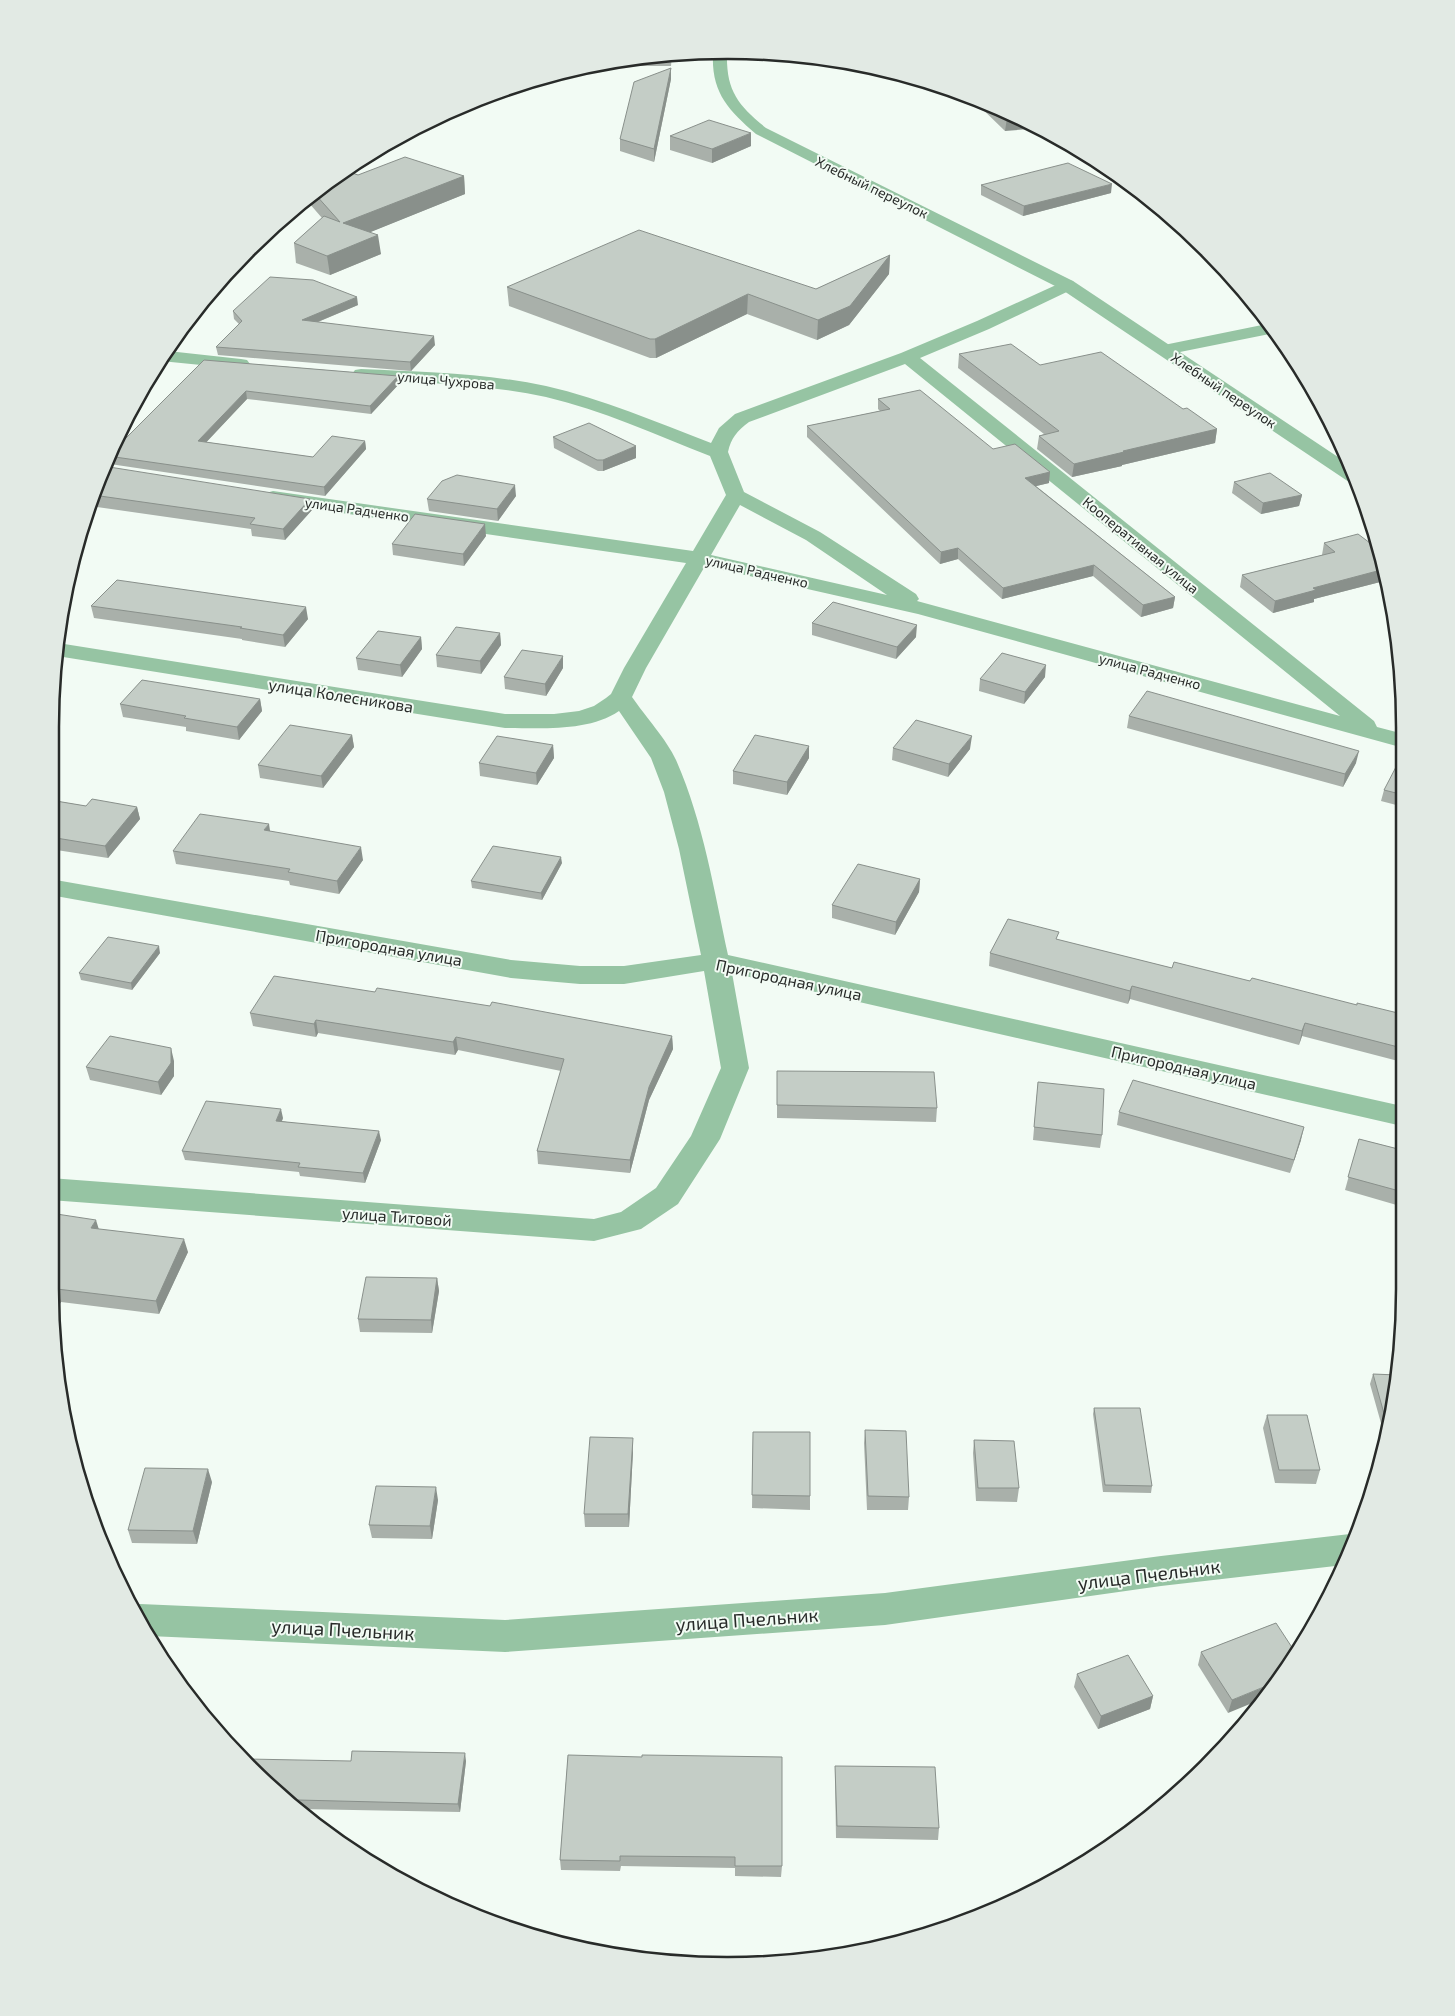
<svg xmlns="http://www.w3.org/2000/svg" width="1455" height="2016" viewBox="0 0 1455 2016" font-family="'Exo 2',sans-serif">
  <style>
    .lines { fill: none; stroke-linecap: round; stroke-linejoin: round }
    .minor { fill: #96c4a3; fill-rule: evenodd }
    .tertiary { fill: #96c4a3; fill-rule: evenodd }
    .wall { fill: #a9b0aa }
    .shaded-wall { fill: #89908b }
    .building { fill: #c4cdc6; stroke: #89908b }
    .labels { text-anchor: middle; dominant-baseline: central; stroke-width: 4; stroke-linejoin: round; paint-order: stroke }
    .far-street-label { font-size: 14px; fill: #282b29; stroke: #f2fbf4 }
    .street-label { font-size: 16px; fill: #282b29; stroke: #f2fbf4 }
    .near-street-label { font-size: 19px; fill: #282b29; stroke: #f2fbf4 }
    .rim { fill: none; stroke: #282b29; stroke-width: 2.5 }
  </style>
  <rect width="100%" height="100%" fill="#f2fbf4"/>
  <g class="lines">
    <path class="minor" d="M1067,280L1073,281L1075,285L1073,289L989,329L920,358L1374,721L1377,727L1400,733V747L918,614L705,566L646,668L632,697C645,716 667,740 676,760C703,821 714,890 728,955L1402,1106V1126L732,973L749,1068L720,1139L678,1204L641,1229L594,1241L50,1200V1178L594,1219L621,1212L656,1188L691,1136L721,1068L704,971L624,984H580L511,978L50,895V879L511,960L580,966H624L701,955L679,849L664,792L651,758L619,711C589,732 540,728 505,728L57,656L58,643L505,714H554L579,711L594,706L606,698L611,694L624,668L686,563L273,503L266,501L263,497L266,493L273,491L693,551L726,495L710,456C656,435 602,410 546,397C485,384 423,383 361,379L355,378L352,374L355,370L361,369C423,372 485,373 546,386C603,399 656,422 711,443L719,428L735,414L901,353L977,321ZM905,364L1340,716L917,601L919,599L916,594L820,532L744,492L728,452C731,438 737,431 749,422ZM740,505L806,540L887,595L711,555Z
      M1265,321H1267L1275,331L1274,333L1165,355L1159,354L1156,350L1159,346L1262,325Z
      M168,351L241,359L247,360L250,364L247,368L241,369L161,361Z
      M1350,1534L1355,1536L1344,1565L1161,1586L885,1625L505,1652L149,1636L133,1607L140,1604L505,1620L885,1593L1161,1556Z"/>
    <path class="tertiary" d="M713,53H727C726,91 738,105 766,128L1073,281L1353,467L1357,484L1349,482L1061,289L756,134C728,110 711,92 713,53Z"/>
  </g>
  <path class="wall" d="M672,55L671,66H640V57Z
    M671,68V79L654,162L620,151V139Z
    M972,99L1027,120L1005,131Z
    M670,136L751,146L712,163L670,150Z
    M347,171L358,175L464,176L465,194L370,232L381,254L330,275L296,263L294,243L322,218L309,203L308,198Z
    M981,185L1111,193L1023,216L981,195Z
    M890,255L889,274L849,325L817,340L747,314L656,358H650L509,306L507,287L816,289Z
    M358,305L318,322L435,345L411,371L218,355L216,347L239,324L234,319L233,311Z
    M959,354L1040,365L1183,409L1217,429L1215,443L1122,465V466L1072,477L1037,449L1039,436L1044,434L958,368Z
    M204,360L398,376L399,384L371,414L247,399L206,442L313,457L365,441L366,449L325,496L110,464L108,456Z
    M878,399L993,449L1049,483L1036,486L1175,597L1173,608L1141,617L1093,576L1002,599L958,559L940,564L807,437V426L880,411L878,409Z
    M553,437L636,458L603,471H598L554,448Z
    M101,468L312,510L285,540L252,536L251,529L90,506Z
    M1234,482L1302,495L1299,506L1261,514L1232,493Z
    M516,496L498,521L429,511L427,499Z
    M486,536L464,566L393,555L392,544Z
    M1324,543L1374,546L1384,581L1314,599V602L1273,613L1240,587L1242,575L1322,555Z
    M91,606L308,619L285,647L242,640V639L94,618Z
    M812,623L916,637L896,659L812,635Z
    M500,633L501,645L481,674L437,667L436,655Z
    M421,637L422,649L402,677L358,670L356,658Z
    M563,668L546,696L505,689L504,677Z
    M1045,677L1024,704L979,691L980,679Z
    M260,699L262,711L239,740L186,731V727L123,717L120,704Z
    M1129,716L1356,763L1343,787L1127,728Z
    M352,735L354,747L323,788L260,778L258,765Z
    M553,745L554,758L537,785L480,776L479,763Z
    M809,746V758L787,795L733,784V771Z
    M893,748L970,749L948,777L892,760Z
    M1400,766V806L1381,801L1384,790Z
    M50,800L86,806L137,807L140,819L108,858L50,849Z
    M270,831L363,860L339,894L290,885L289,881L176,864L173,851Z
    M562,863L542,900L472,888L471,881Z
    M920,879L919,892L895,935L832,918V905Z
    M1058,940L1172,968L1250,981L1357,1005L1402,1014V1062L1302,1036L1299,1045L1130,999L1128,1004L989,966L990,953Z
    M160,953L132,990L81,980L79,973Z
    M375,992L672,1036L673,1049L649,1100L630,1173L538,1164L537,1151L561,1071L458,1050L455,1055L318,1033L316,1037L253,1026L250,1013Z
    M174,1061V1076L161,1095L90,1080L86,1067Z
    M777,1071L937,1108L936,1122L777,1118Z
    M1038,1082L1102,1135L1100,1148L1033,1140Z
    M1119,1112L1301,1140L1290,1173L1117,1125Z
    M283,1118L282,1121L381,1140L365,1183L300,1176L299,1172L185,1160L182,1151Z
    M1359,1139L1402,1150L1403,1198L1400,1206L1345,1190Z
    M99,1229L188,1252L159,1314L61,1302L50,1288Z
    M437,1278L439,1291L432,1333L360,1332L358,1319Z
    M1373,1374L1397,1375L1386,1441L1370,1384Z
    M1094,1408L1152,1486L1151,1493L1103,1492L1093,1414Z
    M1267,1415L1320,1470L1316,1484L1275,1483L1263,1428Z
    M865,1430L909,1497L908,1510H867L864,1443Z
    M753,1432L810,1496V1510L752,1508Z
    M974,1440L1019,1488L1017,1502L976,1501L973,1453Z
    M633,1451L629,1527H585L584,1514Z
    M212,1482L197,1544L132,1543L128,1530Z
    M438,1500L432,1539L372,1538L369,1525Z
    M1276,1623L1228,1713L1198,1665L1201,1652Z
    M1077,1674L1153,1696L1150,1709L1098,1729L1074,1687Z
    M568,1755L782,1866L781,1877L735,1876V1868L621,1866L620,1871L561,1870L560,1860Z
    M351,1761H466L460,1812L300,1809V1810L281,1798Z
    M835,1766L939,1828L938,1840L836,1838L835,1778Z"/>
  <path class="shaded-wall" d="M671,68V79L654,162V149Z
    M1018,117L1027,120L1040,128L1005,131L1007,118Z
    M751,133V146L712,163V149Z
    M464,176L465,194L346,242L343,223Z
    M1112,184L1111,193L1023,216L1024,206Z
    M378,235L381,254L330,275L327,256Z
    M890,255L889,274L849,325L817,340L818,320Z
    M748,294L747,314L656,358L655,339Z
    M357,297L358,305L303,328L302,320Z
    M434,336L435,345L411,371L410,362Z
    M398,376L399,384L371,414L370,406Z
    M246,391L247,399L200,449L198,441Z
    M1217,429L1215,443L1122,465V466L1072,477L1074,464L1123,451Z
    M365,441L366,449L325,496L324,487Z
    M636,446V458L603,471V460Z
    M1050,472L1049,483L1024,489L1025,478Z
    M515,485L516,496L498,521L497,509Z
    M1302,495L1299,506L1261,514L1263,503Z
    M310,499L312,510L285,540L283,529Z
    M485,524L486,536L464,566L463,554Z
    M958,548V559L940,564L941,552Z
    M1094,565L1093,576L1002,599L1003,588Z
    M1381,570L1384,581L1314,599V602L1273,613L1275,601L1313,588Z
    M1175,597L1173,608L1141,617L1143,605Z
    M306,607L308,619L285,647L283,635Z
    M917,625L916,637L896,659L897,647Z
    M500,633L501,645L481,674L480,661Z
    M421,637L422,649L402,677L400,665Z
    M563,656V668L546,696L545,684Z
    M1046,665L1045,677L1024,704L1025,692Z
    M260,699L262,711L239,740L237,727Z
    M352,735L354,747L323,788L321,776Z
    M972,736L970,749L948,777L949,764Z
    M553,745L554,758L537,785L536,773Z
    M809,746V758L787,795V782Z
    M1359,751L1356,763L1343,787L1345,774Z
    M137,807L140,819L108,858L105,846Z
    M269,824L271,837L264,830Z
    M361,847L363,860L339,894L337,881Z
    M561,857L562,863L542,900L541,893Z
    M920,879L919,892L895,935L896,922Z
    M159,946L160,953L132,990L131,983Z
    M1132,986L1130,999L1128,1004L1130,991Z
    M316,1020L318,1033L316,1037L314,1024Z
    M1305,1023L1302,1036L1299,1045L1302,1031Z
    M672,1036L673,1049L649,1100L630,1173V1160L649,1087Z
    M456,1037L458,1050L455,1055L453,1042Z
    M171,1048L174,1061V1076L161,1095L158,1082Z
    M281,1109L283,1118L278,1130L276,1121Z
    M1304,1127L1301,1140L1290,1173L1294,1160Z
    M379,1131L381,1140L365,1183L363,1173Z
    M96,1220L100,1233L91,1228Z
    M184,1239L188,1252L159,1314L156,1301Z
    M437,1278L439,1291L432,1333L431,1320Z
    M57,1289L61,1302L54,1315L51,1299Z
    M633,1438V1451L629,1527L628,1514Z
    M208,1469L212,1482L197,1544L193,1531Z
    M436,1487L438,1500L432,1539L430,1526Z
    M1276,1682L1267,1697L1228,1713L1232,1700Z
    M1153,1696L1150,1709L1098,1729L1101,1716Z
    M465,1753L466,1761L460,1812L458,1804Z"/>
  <path class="building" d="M671,55L670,57H640L641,56Z
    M671,68L654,149L620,139L634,82Z
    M997,108L1018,117L1007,118Z
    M709,120L751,133L712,149L670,136Z
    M405,157L464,176L343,223L378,235L327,256L294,243L324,216L340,222L315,194L347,171L358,175Z
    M1068,163L1112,184L1024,206L981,185Z
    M639,230L816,289L890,255L850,306L818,320L748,294L655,339H650L507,287Z
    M270,277L313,280L357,297L302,320L434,336L410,362L216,347L242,321L233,311Z
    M1011,344L1040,365L1101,352L1183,409L1187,408L1217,429L1123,451L1124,452L1074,464L1039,436L1059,431L959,354Z
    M204,360L398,376L370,406L246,391L198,441L313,457L332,436L365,441L324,487L108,456Z
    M920,390L993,449L1015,444L1050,472L1025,478L1175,597L1143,605L1094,565L1003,588L958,548L941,552L807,426L890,409L878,399Z
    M589,423L636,446L603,460H597L553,437Z
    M103,466L310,499L283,529L250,524L255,518L93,495Z
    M1270,473L1302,495L1263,503L1234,482Z
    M457,475L515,485L497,509L427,499L442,481Z
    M415,514L485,524L463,554L392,544Z
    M1358,534L1374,546L1381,570L1313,588L1316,590L1275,601L1242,575L1335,552L1324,543Z
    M117,580L306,607L283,635L240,628L242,627L91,606Z
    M833,602L917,625L897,647L812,623Z
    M456,627L500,633L480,661L436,655Z
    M378,631L421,637L400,665L356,658Z
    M522,650L563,656L545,684L504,677Z
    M1002,653L1046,665L1025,692L980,679Z
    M142,680L260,699L237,727L184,718L186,716L120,704Z
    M1147,691L1359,751L1345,774L1129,716Z
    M916,720L972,736L949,764L893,748Z
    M290,725L352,735L321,776L258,765Z
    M755,735L809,746L787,782L733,771Z
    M497,736L553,745L536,773L479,763Z
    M1397,765L1400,766V794L1384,790Z
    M92,799L137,807L105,846L50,837V800L86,806Z
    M200,814L269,824L264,830L361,847L337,881L288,872L290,869L173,851Z
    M493,846L561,857L541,893L471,881Z
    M858,864L920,879L896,922L832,905Z
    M1008,919L1059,932L1056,939L1172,968L1174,962L1250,981L1252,978L1357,1005V1003L1402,1014V1048L1305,1023L1302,1031L1132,986L1130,991L990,953Z
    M108,937L159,946L131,983L79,973Z
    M274,976L375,992L377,988L490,1006L492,1002L672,1036L649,1087L630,1160L537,1151L564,1059L456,1037L453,1042L316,1020L314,1024L250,1013Z
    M110,1036L171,1048V1063L158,1082L86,1067Z
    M777,1071L934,1072L937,1108L777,1105Z
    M1133,1080L1304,1127L1294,1160L1119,1112Z
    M1038,1082L1104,1089L1102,1135L1034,1127Z
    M206,1101L281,1109L276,1121L379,1131L363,1173L298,1167L300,1163L182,1151Z
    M1359,1139L1402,1150L1403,1192L1348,1177Z
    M50,1213L96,1220L91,1228L184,1239L156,1301L57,1289L51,1299L50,1288Z
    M366,1277L437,1278L431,1320L358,1319Z
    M1373,1374L1397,1375L1388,1428Z
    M1094,1408H1140L1152,1486L1105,1485Z
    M1267,1415H1307L1320,1470H1279Z
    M865,1430L906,1431L909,1497L868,1496Z
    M753,1432H810V1496L752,1495Z
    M590,1437L633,1438L628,1514H584Z
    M974,1440L1014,1441L1019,1488H978Z
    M145,1468L208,1469L193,1531L128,1530Z
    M376,1486L436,1487L430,1526L369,1525Z
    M1276,1623L1295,1652L1276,1682L1232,1700L1201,1652Z
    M1128,1655L1153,1696L1101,1716L1077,1674Z
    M352,1751L465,1753L458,1804L298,1800V1802H287L281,1798L247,1759L351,1761Z
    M568,1755L642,1757V1755L782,1757V1866H735V1857L620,1856V1861L560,1860Z
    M835,1766L935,1767L939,1828L837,1826Z"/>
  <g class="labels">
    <g class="far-street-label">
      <text transform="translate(872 187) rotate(26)">Хлебный переулок</text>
      <text transform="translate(446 380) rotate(5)">улица Чухрова</text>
      <text transform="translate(1224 390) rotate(34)">Хлебный переулок</text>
      <text transform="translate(357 509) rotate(8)">улица Радченко</text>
      <text transform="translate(1141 545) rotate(39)">Кооперативная улица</text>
      <text transform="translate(757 571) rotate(13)">улица Радченко</text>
      <text transform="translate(1150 671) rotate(15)">улица Радченко</text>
    </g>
    <g class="street-label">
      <text transform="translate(341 695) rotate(9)">улица Колесникова</text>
      <text transform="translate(389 947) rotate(10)">Пригородная улица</text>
      <text transform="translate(789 979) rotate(12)">Пригородная улица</text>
      <text transform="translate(1184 1067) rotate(13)">Пригородная улица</text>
      <text transform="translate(397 1216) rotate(4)">улица Титовой</text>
    </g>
    <g class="near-street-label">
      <text transform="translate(1149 1574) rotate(-7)">улица Пчельник</text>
      <text transform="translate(747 1619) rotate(-4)">улица Пчельник</text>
      <text transform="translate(343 1629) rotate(3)">улица Пчельник</text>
    </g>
  </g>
  <path d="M0 0H1455V2016H0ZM727 59H728A668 668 0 0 1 1396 727V1289A668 668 0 0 1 728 1957H727A668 668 0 0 1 59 1289V727A668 668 0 0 1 727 59Z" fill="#e2eae4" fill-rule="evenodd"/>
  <path class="rim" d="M727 59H728A668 668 0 0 1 1396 727V1289A668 668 0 0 1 728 1957H727A668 668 0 0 1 59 1289V727A668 668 0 0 1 727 59Z"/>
</svg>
